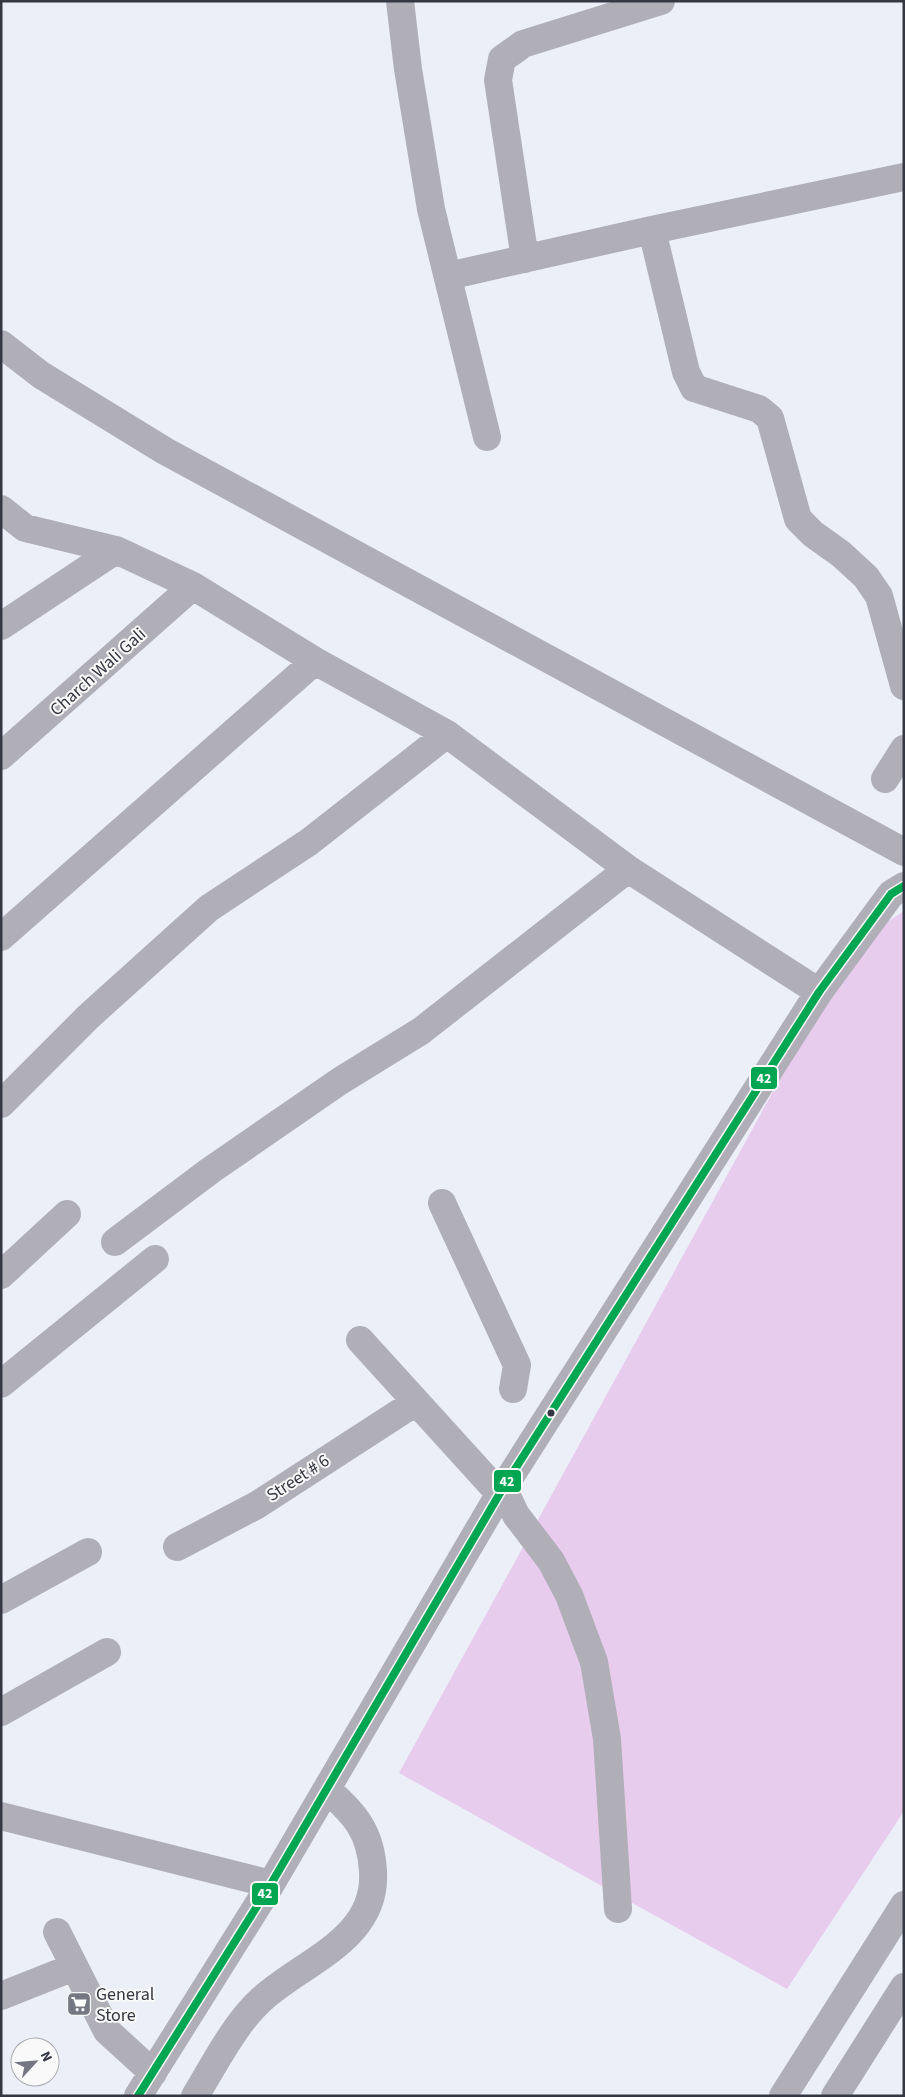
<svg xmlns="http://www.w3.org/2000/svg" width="905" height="2097" viewBox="0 0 905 2097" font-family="'Source Sans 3',sans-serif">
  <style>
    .green { fill: #e7ccee }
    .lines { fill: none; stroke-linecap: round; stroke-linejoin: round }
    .minor { stroke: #b0afb8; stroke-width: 28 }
    .highway { stroke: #aeadb7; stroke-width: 28 }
    .bus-1-casing { stroke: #f9f9f9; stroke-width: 11 }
    .bus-1 { stroke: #00a651; stroke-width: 8 }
    .bus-dot { fill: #353743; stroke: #f9f9f9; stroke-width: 2 }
    .labels { text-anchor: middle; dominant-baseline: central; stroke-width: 4; stroke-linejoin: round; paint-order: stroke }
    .street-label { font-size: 18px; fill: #353743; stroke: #f9f9f9 }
    .poi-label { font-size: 18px; fill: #353743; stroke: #f9f9f9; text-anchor: start }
    .line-badge { stroke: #f9f9f9; stroke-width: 2 }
    .badge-label { font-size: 14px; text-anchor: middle; font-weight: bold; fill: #fff }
  </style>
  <rect width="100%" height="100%" fill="#eceef8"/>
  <path class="green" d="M904,911V1811L787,1989L399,1773L854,944Z"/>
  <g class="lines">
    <path class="minor" d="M400,1L408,69L431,209L487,437
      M652,230L686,372L694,388L759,409L770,418L798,519L813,534L841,554L866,577L879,596L904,686
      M525,259L498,80L502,59L523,44L661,1
      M448,276L652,230L904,177
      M1,344L41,375L165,451L904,852
      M1,509L25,528L116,550L193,586L315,661L447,734L628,869L819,992
      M1,626L116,550
      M1,756L193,586
      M885,779L904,749
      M1,937L315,661
      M1,1104L88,1017L209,908L309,842L447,734
      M442,1203L517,1365L513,1389
      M115,1242L211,1170L340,1081L421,1031L628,869
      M1,1275L67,1214
      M360,1340L500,1494
      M1,1384L155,1259
      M503,1488L516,1515L551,1561L569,1595L594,1662L607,1739L618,1909
      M177,1547L257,1505L416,1402
      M1,1600L88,1552
      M1,1712L107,1652
      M1,1816L271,1884
      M57,1932L107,2031L153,2073
      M1,1996L74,1967
      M138,2096L271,1884L503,1488L819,992L891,894L904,886
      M195,2096C214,2065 235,2023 262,1999C304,1961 377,1939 373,1872C371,1831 355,1815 327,1789
      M783,2096L904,1905"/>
    <path class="highway" d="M835,2096L904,1987"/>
    <defs>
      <path id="bus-1" d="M138,2096L271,1884L503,1488L819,992L891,894L904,886"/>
    </defs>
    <use href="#bus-1" class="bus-1-casing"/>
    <use href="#bus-1" class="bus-1"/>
  </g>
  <defs>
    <symbol id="supermarket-square" viewBox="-11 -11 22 22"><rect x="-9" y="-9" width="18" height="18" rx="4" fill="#757782" stroke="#f9f9f9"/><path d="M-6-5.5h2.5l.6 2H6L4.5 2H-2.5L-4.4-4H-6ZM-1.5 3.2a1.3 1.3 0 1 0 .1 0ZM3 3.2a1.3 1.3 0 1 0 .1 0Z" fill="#fff"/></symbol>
  </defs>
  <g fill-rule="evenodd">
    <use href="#supermarket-square" x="65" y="1990" width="28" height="28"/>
  </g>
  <circle class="bus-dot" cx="551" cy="1413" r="4.5"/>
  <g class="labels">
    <g class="street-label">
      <text transform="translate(98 672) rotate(-42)">Charch Wali Gali</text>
      <text transform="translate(298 1478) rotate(-33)">Street # 6</text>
    </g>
    <g class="poi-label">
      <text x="96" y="1994">General<tspan x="96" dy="21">Store</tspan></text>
    </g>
  </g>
  <g class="line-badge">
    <rect x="750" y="1066" width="28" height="24" rx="5" fill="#00a651"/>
    <rect x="493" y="1469" width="29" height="24" rx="5" fill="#00a651"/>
    <rect x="251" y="1882" width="28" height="24" rx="5" fill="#00a651"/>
  </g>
  <g class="badge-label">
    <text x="764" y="1083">42</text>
    <text x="507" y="1486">42</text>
    <text x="265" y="1898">42</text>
  </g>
  <rect width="905" height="2097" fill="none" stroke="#353743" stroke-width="5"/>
  <g transform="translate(35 2062) rotate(64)"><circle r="24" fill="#f9f9f9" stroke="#ababb0"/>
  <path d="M0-4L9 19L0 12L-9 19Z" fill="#757782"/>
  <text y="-8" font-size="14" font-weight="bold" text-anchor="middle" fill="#353743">N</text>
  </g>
</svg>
